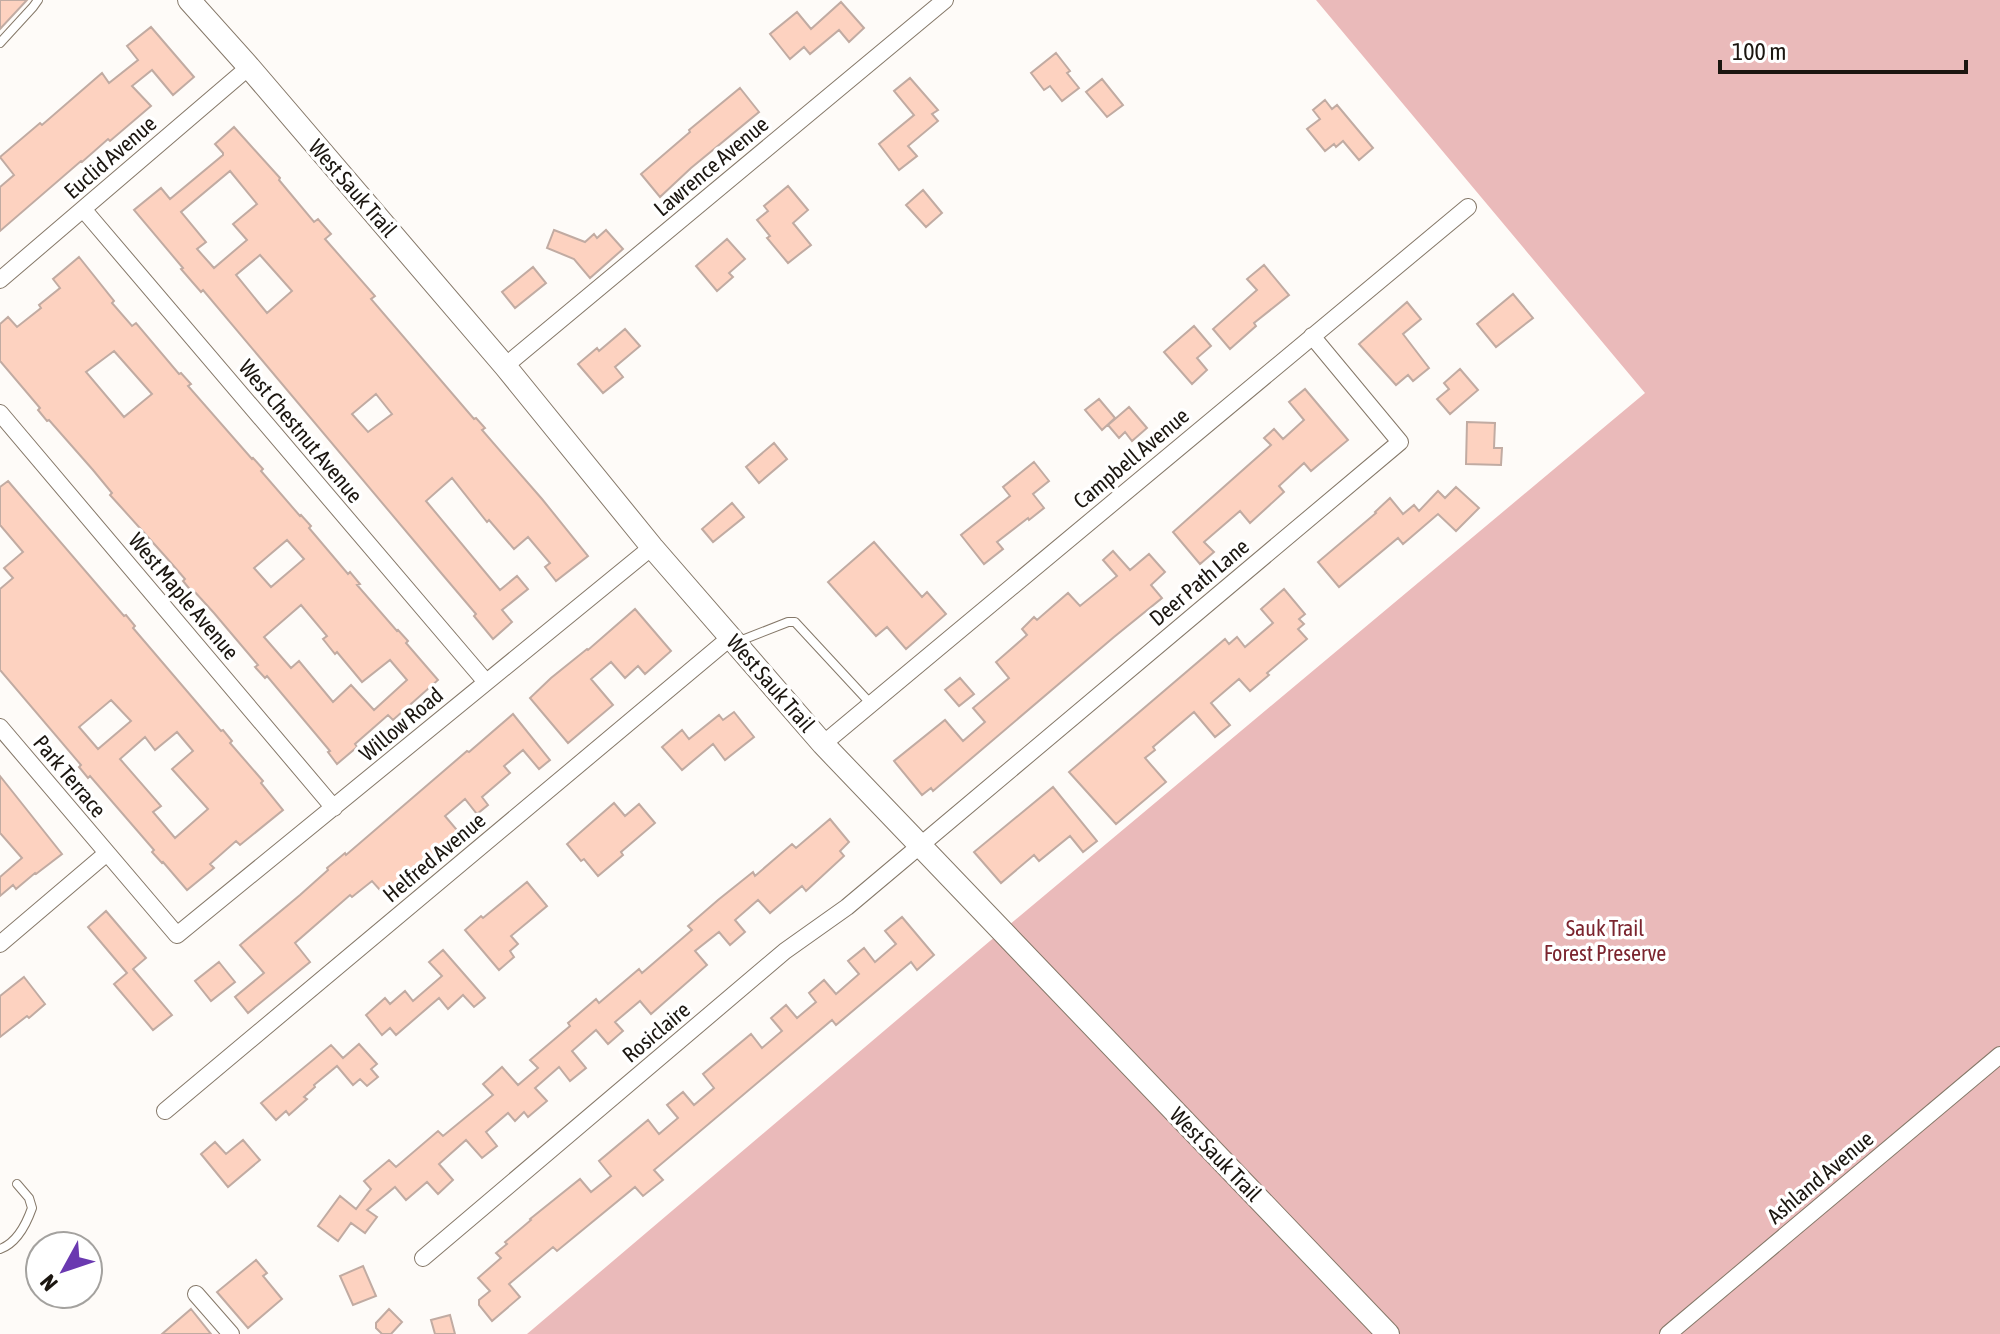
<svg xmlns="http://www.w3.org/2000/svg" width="2000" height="1334" viewBox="0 0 2000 1334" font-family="'Asap Condensed',sans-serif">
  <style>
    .green { fill: #eababa }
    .building { fill: #fdd2c0; stroke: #c1aba2; stroke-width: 2; fill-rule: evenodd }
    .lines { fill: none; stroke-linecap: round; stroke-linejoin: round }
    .lane-casing { stroke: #857869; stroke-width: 10 }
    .street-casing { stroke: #857869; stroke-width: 18 }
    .secondary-casing { stroke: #857869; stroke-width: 24 }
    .lane { stroke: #fff; stroke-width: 8 }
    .street { stroke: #fff; stroke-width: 16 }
    .secondary { stroke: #fff; stroke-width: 22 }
    .labels { text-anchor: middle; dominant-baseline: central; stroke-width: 7; stroke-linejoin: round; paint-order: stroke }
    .street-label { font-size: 22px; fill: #1b1610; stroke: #fff }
    .park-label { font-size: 22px; fill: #7b242e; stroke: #fff }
  </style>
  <rect width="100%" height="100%" fill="#fefbf8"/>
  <path class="green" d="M1316,0H2000V1334H527L984,946L1645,393Z"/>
  <path class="building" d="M0,0H27L0,29Z
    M841,2L864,28L849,42L839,30L810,54L804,47L790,59L770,34L797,12L811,29Z
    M151,27L194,77L173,95L152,70L132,86L151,106L110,141L108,139L82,162L81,161L0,231V187L14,175L0,157L40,123L42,125L102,73L109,83L138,60L127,46Z
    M1056,53L1070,71L1067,73L1079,88L1062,101L1050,86L1044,90L1031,73Z
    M910,78L938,110L932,114L938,121L908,146L917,156L899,170L879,144L914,115L894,91Z
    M1102,79L1123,105L1107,117L1086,92Z
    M740,88L759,112L691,168L660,197L641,174L690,132L689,130Z
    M1325,100L1332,109L1337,105L1373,148L1359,160L1343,141L1336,147L1334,144L1325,151L1307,129L1320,119L1313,110Z
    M234,127L280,178L279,180L314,222L318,219L331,234L325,239L375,296L371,299L474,419L476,418L485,428L482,430L542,499L588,556L556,581L545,567L550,563L528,537L514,549L489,520L487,522L452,478L426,501L500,590L517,576L528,589L502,610L512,622L493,639L474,616L476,614L442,574L203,290L201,292L181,269L183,268L134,210L161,188L170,199L223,155V153L215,144ZM230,171L257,204L233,224L247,240L214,268L197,249L206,242L181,212ZM260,255L292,291L267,313L236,275ZM376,394L392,414L368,432L352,414Z
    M788,186L808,210L793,223L811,245L788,263L767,238L770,236L757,220L768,211L764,206Z
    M923,190L942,213L926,227L906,205Z
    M554,230L585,242L594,234L597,238L606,230L623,249L590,278L574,259L547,248Z
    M727,239L745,259L729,273L733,277L717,291L696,266Z
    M79,257L114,301L112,303L132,326L136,323L179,374L181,373L191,384L188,386L252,459L253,458L263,469L261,471L300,516L301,515L311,526L309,528L348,574L350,572L360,584L357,585L397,631L398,630L408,641L406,643L438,680L393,720L388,715L355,744L357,747L337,764L328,752L330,751L267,676L265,678L255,667L258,665L214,613L194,591L192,592L183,581L185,579L165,556L120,506L110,495L112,493L93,470L49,420L47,421L38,410L40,408L0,361V324L8,317L17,327L41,308L39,305L60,288L53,279ZM114,351L152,394L124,417L86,372ZM287,540L304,559L271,587L254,568ZM301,605L327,636L323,639L335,654L337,652L362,682L390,660L407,680L374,710L351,685L333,702L299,661L291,668L264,637Z
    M1264,265L1289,295L1254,323L1256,326L1230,349L1213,329L1257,290L1247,279Z
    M533,267L546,283L515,308L502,292Z
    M1513,294L1533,318L1496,347L1477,324Z
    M1407,302L1421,319L1403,334L1429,368L1413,381L1408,375L1396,385L1359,344Z
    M1194,326L1211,346L1197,358L1207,370L1192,384L1164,352Z
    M625,329L640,346L615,367L623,377L603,393L578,364L597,348L599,351Z
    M1460,369L1478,390L1450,414L1437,399L1449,389L1444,383Z
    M1305,389L1348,440L1311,471L1304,463L1279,486L1284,492L1250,523L1240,511L1204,542L1214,552L1200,564L1173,532L1271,445L1264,438L1274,429L1283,439L1304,420L1289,402Z
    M1099,399L1115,418L1102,430L1085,410Z
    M1129,407L1147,428L1132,441L1125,432L1119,438L1108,425Z
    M1467,422L1495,423L1494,448H1502L1501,465L1466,464Z
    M774,443L787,459L759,483L746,467Z
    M1034,462L1049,481L1033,494L1044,508L1029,520L1028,518L997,542L1003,549L984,564L961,535L1010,496L1003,487Z
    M8,481L124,616L126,615L135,626L133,628L221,731L223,730L232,741L230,743L263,781L261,783L283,810L240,845L236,841L210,864L214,868L187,890L163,862L162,863L152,852L154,850L90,776L88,778L79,767L81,765L0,670V589L13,578L4,568L23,552L0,525V487ZM111,700L131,721L98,749L79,727ZM177,732L193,751L172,769L208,809L175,838L153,812L161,806L120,759L145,737L155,750Z
    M1456,487L1479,508L1456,531L1438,514L1403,544L1398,538L1339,587L1318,562L1376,513L1375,512L1390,498L1403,514L1414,505L1419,511L1438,491L1445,498Z
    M732,503L744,517L713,542L702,529Z
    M874,542L922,597L927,592L946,614L906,649L887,627L876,636L828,582Z
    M1113,551L1130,570L1149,554L1165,572L1151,585L1162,598L1114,637L946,780L933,791L931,788L922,795L894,761L945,720L963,741L985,722L973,708L1009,678L996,662L1027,635L1022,629L1034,617L1037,620L1068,593L1080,606L1117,576L1103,560Z
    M1284,589L1305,614L1299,619L1304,624L1298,629L1307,639L1267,673L1269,675L1250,691L1239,679L1211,703L1230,725L1215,737L1194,712L1153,747L1155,750L1145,758L1166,782L1116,824L1069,772L1225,639L1229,644L1237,637L1245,647L1273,623L1261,609Z
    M635,609L671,651L645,674L638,666L625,678L611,662L591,679L613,705L568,743L530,698L551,678L587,649L588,650Z
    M960,678L974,694L959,706L945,690Z
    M734,712L754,737L725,760L713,744L682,770L662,747L682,730L689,739L719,715L723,720Z
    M513,714L550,760L539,769L523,750L504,766L510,773L482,797L488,805L477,814L465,799L445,816L462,836L403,884L405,887L389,900L372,881L352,897L350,895L295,943L310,962L248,1013L235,997L264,973L240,945L300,895L328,870L327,868L345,853L346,855L467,751L469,752Z
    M0,776L62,854L36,874L35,873L16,889L13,885L0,896V877L22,858L0,833Z
    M1053,787L1097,841L1083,852L1070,836L1039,861L1034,855L1001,883L974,852Z
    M614,803L625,816L639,804L655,823L621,852L623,855L598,876L584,859L581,861L567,844Z
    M830,819L849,842L840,851L844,856L806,891L802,886L770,913L758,900L735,920L745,932L730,945L719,932L695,951L707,965L651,1014L640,1001L615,1022L623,1031L608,1044L596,1030L572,1051L586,1068L570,1081L559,1067L535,1088L547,1101L528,1117L524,1112L515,1121L508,1113L486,1132L497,1146L482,1158L466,1140L439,1164L453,1180L438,1194L427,1182L406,1200L395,1187L367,1210L377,1217L365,1233L351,1223L338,1241L318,1226L340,1196L356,1209L371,1189L364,1181L389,1160L396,1167L438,1131L443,1136L493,1095L483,1084L502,1067L518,1085L538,1068L530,1060L570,1026L568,1023L596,999L599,1003L639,969L642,973L692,930L688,926L718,900L753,872L755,876L792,844L796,848Z
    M527,882L547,906L511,936L518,944L510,951L514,957L499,970L465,930L481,916L483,918Z
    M106,911L146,958L133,969L172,1015L153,1030L114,984L127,973L88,927Z
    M902,917L934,955L917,970L911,962L836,1025L832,1020L654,1170L663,1180L643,1196L635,1187L557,1251L553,1247L509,1284L520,1297L492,1321L479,1305V1300L490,1291L478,1278L501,1258L496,1253L507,1244L505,1242L531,1220L530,1219L580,1179L591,1192L611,1176L599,1161L648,1120L659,1134L678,1118L667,1105L683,1092L694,1105L714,1088L703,1074L751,1034L762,1048L782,1031L771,1018L786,1005L797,1018L816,1002L809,993L824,980L836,994L859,974L848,961L864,948L875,962L896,944L885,931Z
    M443,950L485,998L474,1007L463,995L448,1009L439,998L396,1035L390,1028L382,1035L366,1015L385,998L390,1004L405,991L413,1001L442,976L429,962Z
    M219,962L235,982L211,1001L195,981Z
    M24,977L45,1004L29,1018L27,1016L0,1037V996Z
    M359,1044L377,1064L371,1069L378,1077L367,1086L360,1079L353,1085L337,1066L314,1085L315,1087L304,1097L307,1099L289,1115L286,1111L276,1120L261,1103L331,1045L343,1058Z
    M243,1140L260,1160L228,1187L201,1154L215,1142L226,1154Z
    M256,1260L267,1273L263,1276L282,1299L248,1328L217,1292Z
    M363,1266L376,1296L353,1305L340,1276Z
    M191,1309L211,1334H162Z
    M389,1309L402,1322L391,1334H382L376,1328V1323Z
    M450,1315L455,1334H435L431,1320Z"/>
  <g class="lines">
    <defs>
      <path id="lane" d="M0,43L33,7L38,0
        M737,642L788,622H795L871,704
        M0,1249C17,1243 26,1225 32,1208L29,1198L17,1184"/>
      <path id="street" d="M83,209L486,682
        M0,280L249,67
        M505,366L945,0
        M0,413L334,808
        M0,727L177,935C336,807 493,676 652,547
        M823,744L1468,207
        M0,944L107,853
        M165,1111L731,637
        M423,1258L785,951L847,907L1400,442L1312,336
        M196,1294L231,1334
        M1668,1334L2000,1055"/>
      <path id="secondary" d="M189,0L249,67L505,366L652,547L823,744L1388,1334"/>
    </defs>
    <use href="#lane" class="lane-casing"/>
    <use href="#street" class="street-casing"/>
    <use href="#secondary" class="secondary-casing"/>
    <use href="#lane" class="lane"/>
    <use href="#street" class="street"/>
    <use href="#secondary" class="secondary"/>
  </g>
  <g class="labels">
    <g class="street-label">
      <text transform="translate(110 157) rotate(-41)">Euclid Avenue</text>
      <text transform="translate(711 166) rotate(-40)">Lawrence Avenue</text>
      <text transform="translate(353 188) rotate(49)">West Sauk Trail</text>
      <text transform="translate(301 431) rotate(50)">West Chestnut Avenue</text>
      <text transform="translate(1131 458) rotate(-40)">Campbell Avenue</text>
      <text transform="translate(1199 582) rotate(-40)">Deer Path Lane</text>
      <text transform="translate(184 596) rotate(50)">West Maple Avenue</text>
      <text transform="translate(771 683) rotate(49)">West Sauk Trail</text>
      <text transform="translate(401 724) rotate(-40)">Willow Road</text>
      <text transform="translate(70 776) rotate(50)">Park Terrace</text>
      <text transform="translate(434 857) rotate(-40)">Helfred Avenue</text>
      <text transform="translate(656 1032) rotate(-40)">Rosiclaire</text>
      <text transform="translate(1216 1154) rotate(46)">West Sauk Trail</text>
      <text transform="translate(1820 1177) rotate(-40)">Ashland Avenue</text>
    </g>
    <g class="park-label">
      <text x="1605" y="928">Sauk Trail<tspan x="1605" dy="25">Forest Preserve</tspan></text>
    </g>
  </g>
  <g transform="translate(64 1270) rotate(230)"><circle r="38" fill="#ffffff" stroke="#a4a29f" stroke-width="2"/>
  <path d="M0-6L14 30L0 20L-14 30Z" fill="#6a39b0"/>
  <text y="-12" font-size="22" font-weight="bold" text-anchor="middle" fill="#1b1610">N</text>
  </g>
  <path d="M1720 60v12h246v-12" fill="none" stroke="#1b1610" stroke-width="4"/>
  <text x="1732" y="60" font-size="24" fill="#1b1610" stroke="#ffffff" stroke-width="6" paint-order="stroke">100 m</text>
</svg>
